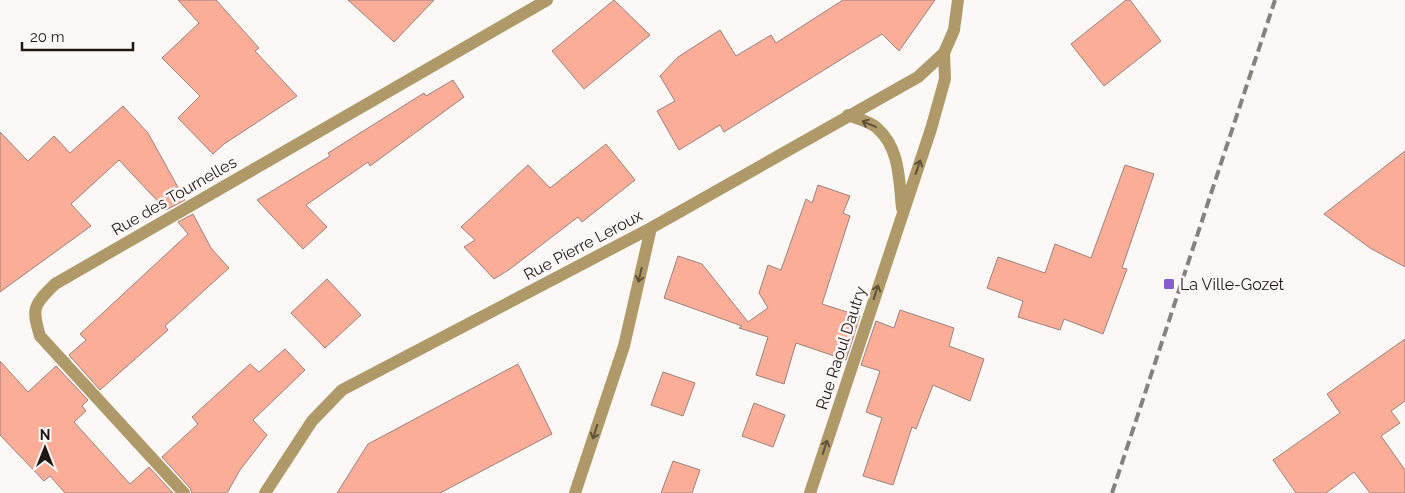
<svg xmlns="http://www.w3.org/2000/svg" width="1405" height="493" viewBox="0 0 1405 493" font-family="Raleway,sans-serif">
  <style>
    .building { fill: #fbad97; stroke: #98827c }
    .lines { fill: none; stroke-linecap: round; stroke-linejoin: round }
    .minor { stroke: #af9968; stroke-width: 12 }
    .rail { stroke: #86817d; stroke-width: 4; stroke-dasharray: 10 5; stroke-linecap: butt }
    .oneway { stroke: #5f5239 }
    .poi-dot { fill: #865cd6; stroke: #fcf8f5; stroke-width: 2 }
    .labels { text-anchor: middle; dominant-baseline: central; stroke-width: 5; stroke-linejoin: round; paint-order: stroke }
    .street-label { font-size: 16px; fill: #1e1712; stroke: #fcf8f5 }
    .poi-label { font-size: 16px; fill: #1e1712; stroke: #fcf8f5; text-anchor: start }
  </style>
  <rect width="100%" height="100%" fill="#fcf8f5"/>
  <path class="building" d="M178,0H216L259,48L255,51L297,96L224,144L213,154L178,118L200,96L162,58L199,23Z
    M348,0H434L394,42Z
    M614,0L650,35L584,89L552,51Z
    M843,0H935L899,51L882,34L724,132L720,125L679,150L657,111L675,101L660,76L678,57L720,30L736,56L771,35L776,43Z
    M1126,0H1130L1161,41L1104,86L1071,44Z
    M453,80L464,97L370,166L368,162L306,205L327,227L303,249L257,200L330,156L328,153L424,93L426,96Z
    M123,106L148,133L185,200L166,210L119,160L71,204L91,226L0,292V132L28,161L54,136L70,153Z
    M606,144L635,180L582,222L578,217L510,269L494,279L464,247L475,240L461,227L528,165L550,188Z
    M1405,151V267L1370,248L1324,214Z
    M1125,165L1154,174L1122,268L1127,269L1103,334L1064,319L1060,330L1018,317L1023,301L987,288L998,257L1045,273L1055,244L1091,258Z
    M818,185L850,196L843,213L850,216L822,304L860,316L846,360L796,343L784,384L756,375L768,337L739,328L742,326L664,298L678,256L702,264L748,322L768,308L759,293L768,265L781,270L806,199L812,203Z
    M193,214L211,248L229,268L165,326L168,330L100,390L69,355L86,340L80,334L188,234L178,222Z
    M327,279L361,315L325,348L291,313Z
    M900,310L954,328L949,346L984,359L970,401L933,385L916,429L912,427L893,485L863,476L882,418L866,412L880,371L861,365L876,321L894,328Z
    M1405,339V401L1391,411L1400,423L1381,436L1405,470V493H1370L1354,472L1326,493H1296L1273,460L1340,413L1327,394Z
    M285,349L305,370L253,420L267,435L240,470L227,493H192L190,488L162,457L198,424L192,417L250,364L259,372Z
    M0,361L28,392L56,366L88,400L82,406L86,411L74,422L130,484L149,467L173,493H65L50,476L44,481L0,435Z
    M518,364L552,434L440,493H337L368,444Z
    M663,372L695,383L683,416L651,405Z
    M754,403L785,415L773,447L742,436Z
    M673,461L700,470L692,493H661Z"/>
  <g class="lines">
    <path class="minor" d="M848,115C857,119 870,121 877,128C900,148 899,180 902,208
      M184,493L40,336C31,307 34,305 55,284L547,0
      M265,493L312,421L342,390L651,228L918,77L944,53
      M575,493L624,346L651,228
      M810,493L931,129L945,79L944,53L954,30L958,0"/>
    <path class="rail" d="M1112,493L1275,0"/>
  </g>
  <defs><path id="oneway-shaft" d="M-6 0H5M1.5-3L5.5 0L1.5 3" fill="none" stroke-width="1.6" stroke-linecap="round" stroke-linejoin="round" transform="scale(1.25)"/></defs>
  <g class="oneway">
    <use href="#oneway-shaft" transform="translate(869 124) rotate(-157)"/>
    <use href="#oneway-shaft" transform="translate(918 167) rotate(-71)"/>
    <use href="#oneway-shaft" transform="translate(640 275) rotate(103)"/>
    <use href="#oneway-shaft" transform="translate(876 292) rotate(-72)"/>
    <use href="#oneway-shaft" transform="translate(595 432) rotate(108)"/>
    <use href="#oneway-shaft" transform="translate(825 447) rotate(-72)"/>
  </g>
  <rect class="poi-dot" x="1163" y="278" width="12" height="12" rx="2.5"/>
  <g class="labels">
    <g class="street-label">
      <text transform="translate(174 196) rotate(-30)">Rue des Tournelles</text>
      <text transform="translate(583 245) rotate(-28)">Rue Pierre Leroux</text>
      <text transform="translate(841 348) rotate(-72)">Rue Raoul Dautry</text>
    </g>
    <g class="poi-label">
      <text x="1180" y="284">La Ville-Gozet</text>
    </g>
  </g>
  <g transform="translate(45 448)" stroke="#fcf8f5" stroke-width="4" paint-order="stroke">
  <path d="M0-4L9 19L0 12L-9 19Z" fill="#1e1712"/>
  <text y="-8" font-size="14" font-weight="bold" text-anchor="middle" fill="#1e1712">N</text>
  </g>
  <path d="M22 42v8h111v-8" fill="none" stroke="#1e1712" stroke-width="2.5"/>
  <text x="30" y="42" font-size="15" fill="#1e1712" stroke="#fcf8f5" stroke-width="4" paint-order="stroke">20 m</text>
</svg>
